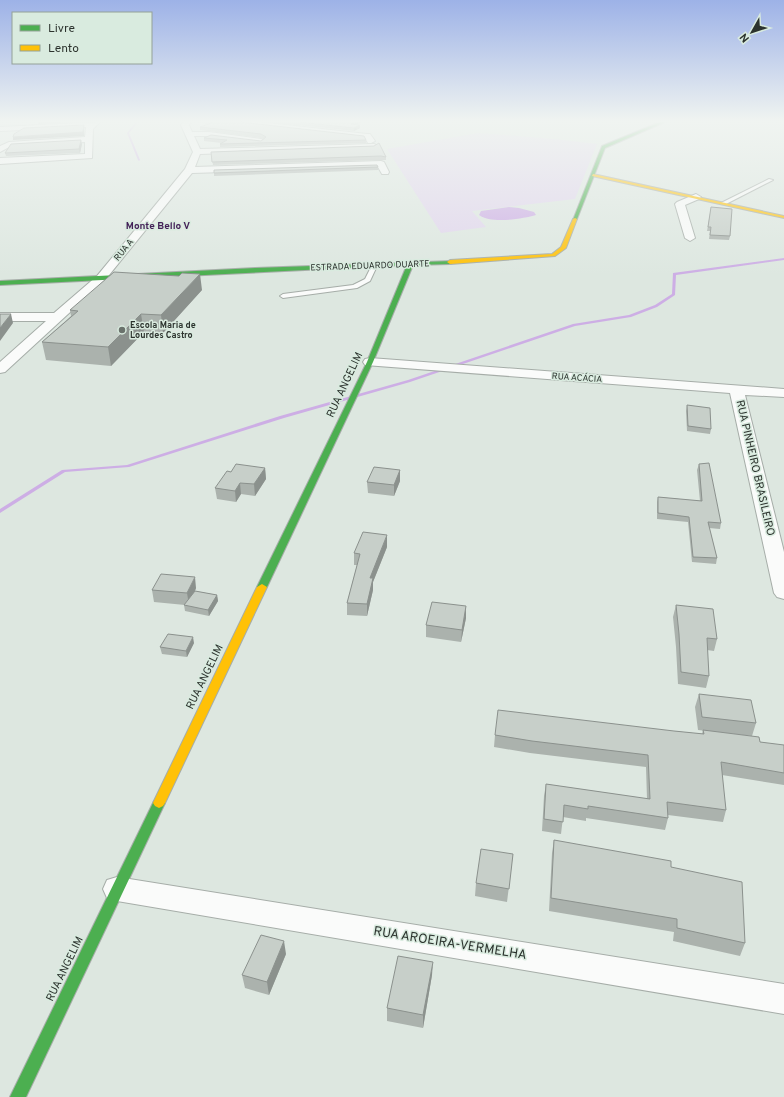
<svg xmlns="http://www.w3.org/2000/svg" width="784" height="1097" viewBox="0 0 784 1097" font-family="Overpass,sans-serif">
  <style>
    .green { fill: #e1d6ed }
    .water { fill: #cdaee5 }
    .lines { fill: none; stroke-linecap: round; stroke-linejoin: round }
    .stream { fill: #cdaee5; fill-rule: evenodd }
    .lane-casing { stroke: #a6ada8; stroke-width: 2 }
    .street-casing { stroke: #a6ada8; stroke-width: 2 }
    .fast-casing { stroke: #a6ada8; stroke-width: 2 }
    .slow-casing { stroke: #a6ada8; stroke-width: 2 }
    .lane { fill: #fafbfa; fill-rule: evenodd }
    .street { fill: #fafbfa; fill-rule: evenodd }
    .fast { fill: #4caf50; fill-rule: evenodd }
    .slow { fill: #ffc107; fill-rule: evenodd }
    .wall { fill: #abb2ad }
    .shaded-wall { fill: #8b918d }
    .building { fill: #c7cfc9; stroke: #8b918d }
    .poi-dot { fill: #6a726c; stroke: #d9ebdf; stroke-width: 1.5 }
    .labels { text-anchor: middle; dominant-baseline: central; stroke-width: 3; stroke-linejoin: round; paint-order: stroke }
    .far-street-label { font-size: 9px; fill: #2c332e; stroke: #d9ebdf }
    .far-poi-label { font-size: 9px; font-weight: bold; fill: #2c332e; stroke: #d9ebdf; text-anchor: start }
    .far-neighbourhood-label { font-size: 10px; font-weight: bold; fill: #422057; stroke: #d9ebdf }
    .street-label { font-size: 11px; fill: #2c332e; stroke: #d9ebdf }
    .near-street-label { font-size: 13px; fill: #2c332e; stroke: #d9ebdf }
  </style>
  <rect width="100%" height="100%" fill="#dde7e0"/>
  <path class="green" d="M478,133L554,139L597,144L575,199L472,211L486,227L441,233L387,149Z"/>
  <path class="water" d="M509,207L519,208L534,212L536,215C522,219 491,224 479,215L481,211Z"/>
  <g class="lines">
    <path class="stream" d="M136,122H138L129,133L140,160L139,161L138,160L127,133Z
      M784,258V260L676,275L675,295L657,307L631,317L575,326L410,382L284,418L129,467L65,472L0,513V509L62,470L127,465L280,416L408,380L573,324L629,315L655,305L672,294L673,273Z"/>
    <defs>
      <path id="lane" d="M769,179L773,180L726,204L721,203Z
        M372,265L377,266L370,281L357,288L283,298L280,296L283,294L353,285L365,279Z"/>
      <path id="street" d="M100,122L93,129L92,158L0,164V158L85,154V142L11,146L0,152V146L9,142L85,137L86,127L0,131V127Z
        M183,122H191L189,125L192,132H209L261,139L265,141L261,143L209,136H194L200,149L374,144L378,146L374,148L200,154L195,167L381,161L384,162L389,172L388,174H382L378,167L192,173L105,280L5,372L0,373V362L46,321H0V313H54L97,276L185,169L193,152L181,125Z
        M236,122H259L367,134H370L375,141L371,143H368L365,138L240,124Z
        M696,194L701,197L699,199L685,205L695,238L690,241L685,238L675,204L677,202Z
        M370,358L784,389V397L745,395L784,552V599L777,597L774,593L730,393L365,365L363,362L365,359Z
        M117,877L784,984V1014L117,901L107,898L103,889L107,880Z"/>
      <path id="fast" d="M660,122H665L605,148L577,219L573,220L602,146Z
        M452,261V263L450,264L413,265L373,362L267,587L262,590L257,587L367,362L407,265L0,285V281L255,268Z
        M159,798L163,800L165,803L26,1097H10L153,803L155,800Z"/>
      <path id="slow" d="M593,174L784,216V218L592,176Z
        M575,218L577,219L566,248L555,256L450,264L447,262L450,260L552,254L561,247L573,219Z
        M262,584L267,587L165,803L163,806L159,808L155,806L153,803L257,587Z"/>
    </defs>
    <use href="#lane" class="lane-casing"/>
    <use href="#street" class="street-casing"/>
    <use href="#fast" class="fast-casing"/>
    <use href="#slow" class="slow-casing"/>
    <use href="#lane" class="lane"/>
    <use href="#street" class="street"/>
    <use href="#fast" class="fast"/>
    <use href="#slow" class="slow"/>
  </g>
  <path class="wall" d="M197,122H238L366,140V143L220,147V144L222,143L204,141V138L261,141L264,139L261,138L200,130V127L209,124Z
    M270,122H362L356,125L360,128L354,131Z
    M82,144L80,153L6,156L5,153Z
    M374,146L386,157V160H381L213,165L211,152Z
    M378,167V170L214,176V170Z
    M711,207L730,236L729,240L709,239L710,231H707Z
    M202,290L163,333L144,332L111,366L46,360L42,342L71,316L70,310Z
    M687,405L711,429L710,434L687,431L686,411Z
    M699,464L721,523L720,529L709,528L717,558L716,564L692,562L688,522L657,519V502L658,497L700,501L697,470Z
    M265,468L266,479L255,496L241,494L236,502L217,499L215,488Z
    M400,470V481L394,496L368,493L367,482Z
    M387,547L373,582V590L367,616L347,615V603L357,565H354V553Z
    M196,588L195,591L217,595L218,601L209,616L185,611L184,605H185L154,602L152,590Z
    M676,605L717,639L714,651L707,650L709,676L706,688L678,684L676,647L673,617Z
    M466,606V618L461,642L426,637V625Z
    M194,643L187,657L162,654L160,647Z
    M699,694L756,723L752,736L698,730L695,707Z
    M703,730L760,742L784,748V785L722,775L726,810L723,822L668,815V818L665,830L586,818V821L563,817L561,834L542,831L544,796L546,784L647,799L646,767L530,753L494,747L495,735L674,731L702,734Z
    M554,840L671,867L745,943L740,956L673,941L674,932L549,911L552,853Z
    M513,854L507,902L475,896L476,883Z
    M286,954L269,995L245,988L242,975Z
    M432,975L423,1028L387,1021V1008Z"/>
  <path class="shaded-wall" d="M38,122H75L38,124Z
    M356,122H362L351,127V124Z
    M84,125V136L13,140V137Z
    M360,125V128L354,131V128Z
    M81,140L82,144L80,153L79,149Z
    M200,274L202,290L163,333L161,315Z
    M11,314L13,323L0,341V328Z
    M141,314L144,332L111,366L108,347Z
    M265,468L266,479L255,496L254,484Z
    M400,470V481L394,496V485Z
    M240,483L241,494L236,502L235,491Z
    M387,535V547L373,582V590L367,616V604L370,578Z
    M195,577L196,588L189,605L187,593Z
    M217,595L218,601L209,616L208,610Z
    M466,606V618L461,642L462,630Z
    M193,637L194,643L187,657L186,651Z
    M284,941L286,954L269,995L267,982Z
    M433,962L432,975L423,1028V1015Z"/>
  <path class="building" d="M214,122H240L364,136L366,140L220,144L227,140L204,138L211,135L261,141L266,137L261,134L200,127Z
    M298,122H356L351,124L360,125L354,128Z
    M84,125L83,132L13,137L14,134L24,128Z
    M81,140L79,149L5,153L11,144Z
    M379,143L386,157L381,156L212,162L211,152L374,146Z
    M377,165L378,167L214,173V170Z
    M711,207L732,209L730,236L710,235L711,227H708Z
    M114,272L179,276L182,273L200,274L161,315L141,314L108,347L42,342L78,311L70,310Z
    M0,314H11L0,328Z
    M687,405L710,408L711,429L688,426Z
    M709,463L721,523L708,522L717,558L693,557L689,517L658,513V497L702,501L699,464Z
    M236,464L265,468L254,484L240,483L235,491L215,488L227,471L231,472Z
    M374,467L400,470L394,485L367,482Z
    M363,532L387,535L370,578H373L367,604L347,603L360,554L354,553Z
    M161,574L195,577L187,593L152,590Z
    M195,591L217,595L208,610L184,605Z
    M432,602L466,606L462,630L426,625Z
    M676,605L713,609L717,639L707,638L709,676L681,672L679,634Z
    M168,634L193,637L186,651L160,647Z
    M699,694L751,700L756,723L702,717Z
    M498,710L674,731L704,734L703,730L759,737L760,742L784,745V773L721,762L726,810L667,802L668,818L588,806V809L564,805L563,822L544,819L546,784L650,799L648,755L532,741L495,735Z
    M554,840L671,861V867L742,882L745,943L677,928V919L551,898Z
    M481,849L513,854L509,889L476,883Z
    M261,935L284,941L267,982L242,975Z
    M398,956L433,962L423,1015L387,1008Z"/>
  <linearGradient id="sky" x2="0" y2="1"><stop stop-color="#9db2e7"/><stop offset="0.44" stop-color="#f0f4f1"/><stop offset="1" stop-color="#f0f4f1" stop-opacity="0"/></linearGradient>
  <rect width="784" height="275" fill="url(#sky)"/>
  <circle class="poi-dot" cx="122" cy="330" r="4"/>
  <g class="labels">
    <g class="far-street-label">
      <text transform="translate(124 250) rotate(-51)">RUA A</text>
      <text transform="translate(370 266) rotate(-2)">ESTRADA EDUARDO DUARTE</text>
      <text transform="translate(577 378) rotate(4)">RUA ACÁCIA</text>
    </g>
    <g class="far-poi-label">
      <text x="130" y="325">Escola Maria de<tspan x="130" dy="10">Lourdes Castro</tspan></text>
    </g>
    <g class="far-neighbourhood-label">
      <text x="158" y="226">Monte Bello V</text>
    </g>
    <g class="street-label">
      <text transform="translate(345 385) rotate(-65)">RUA ANGELIM</text>
      <text transform="translate(755 468) rotate(77)">RUA PINHEIRO BRASILEIRO</text>
      <text transform="translate(205 677) rotate(-64)">RUA ANGELIM</text>
      <text transform="translate(65 969) rotate(-64)">RUA ANGELIM</text>
    </g>
    <g class="near-street-label">
      <text transform="translate(450 944) rotate(9)">RUA AROEIRA-VERMELHA</text>
    </g>
  </g>
  <rect x="12" y="12" width="140" height="52" fill="#d9ebdf" stroke="#94a198"/>
  <rect x="20" y="25" width="20" height="6" fill="#4caf50" stroke="#94a198"/>
  <text x="48" y="32" font-size="12" fill="#2c332e">Livre</text>
  <rect x="20" y="45" width="20" height="6" fill="#ffc107" stroke="#94a198"/>
  <text x="48" y="52" font-size="12" fill="#2c332e">Lento</text>
  <g transform="translate(752 32) rotate(231)" stroke="#d9ebdf" stroke-width="3" paint-order="stroke">
  <path d="M0-3L7 15L0 10L-7 15Z" fill="#2c332e"/>
  <text y="-6" font-size="11" font-weight="bold" text-anchor="middle" fill="#2c332e">N</text>
  </g>
</svg>
